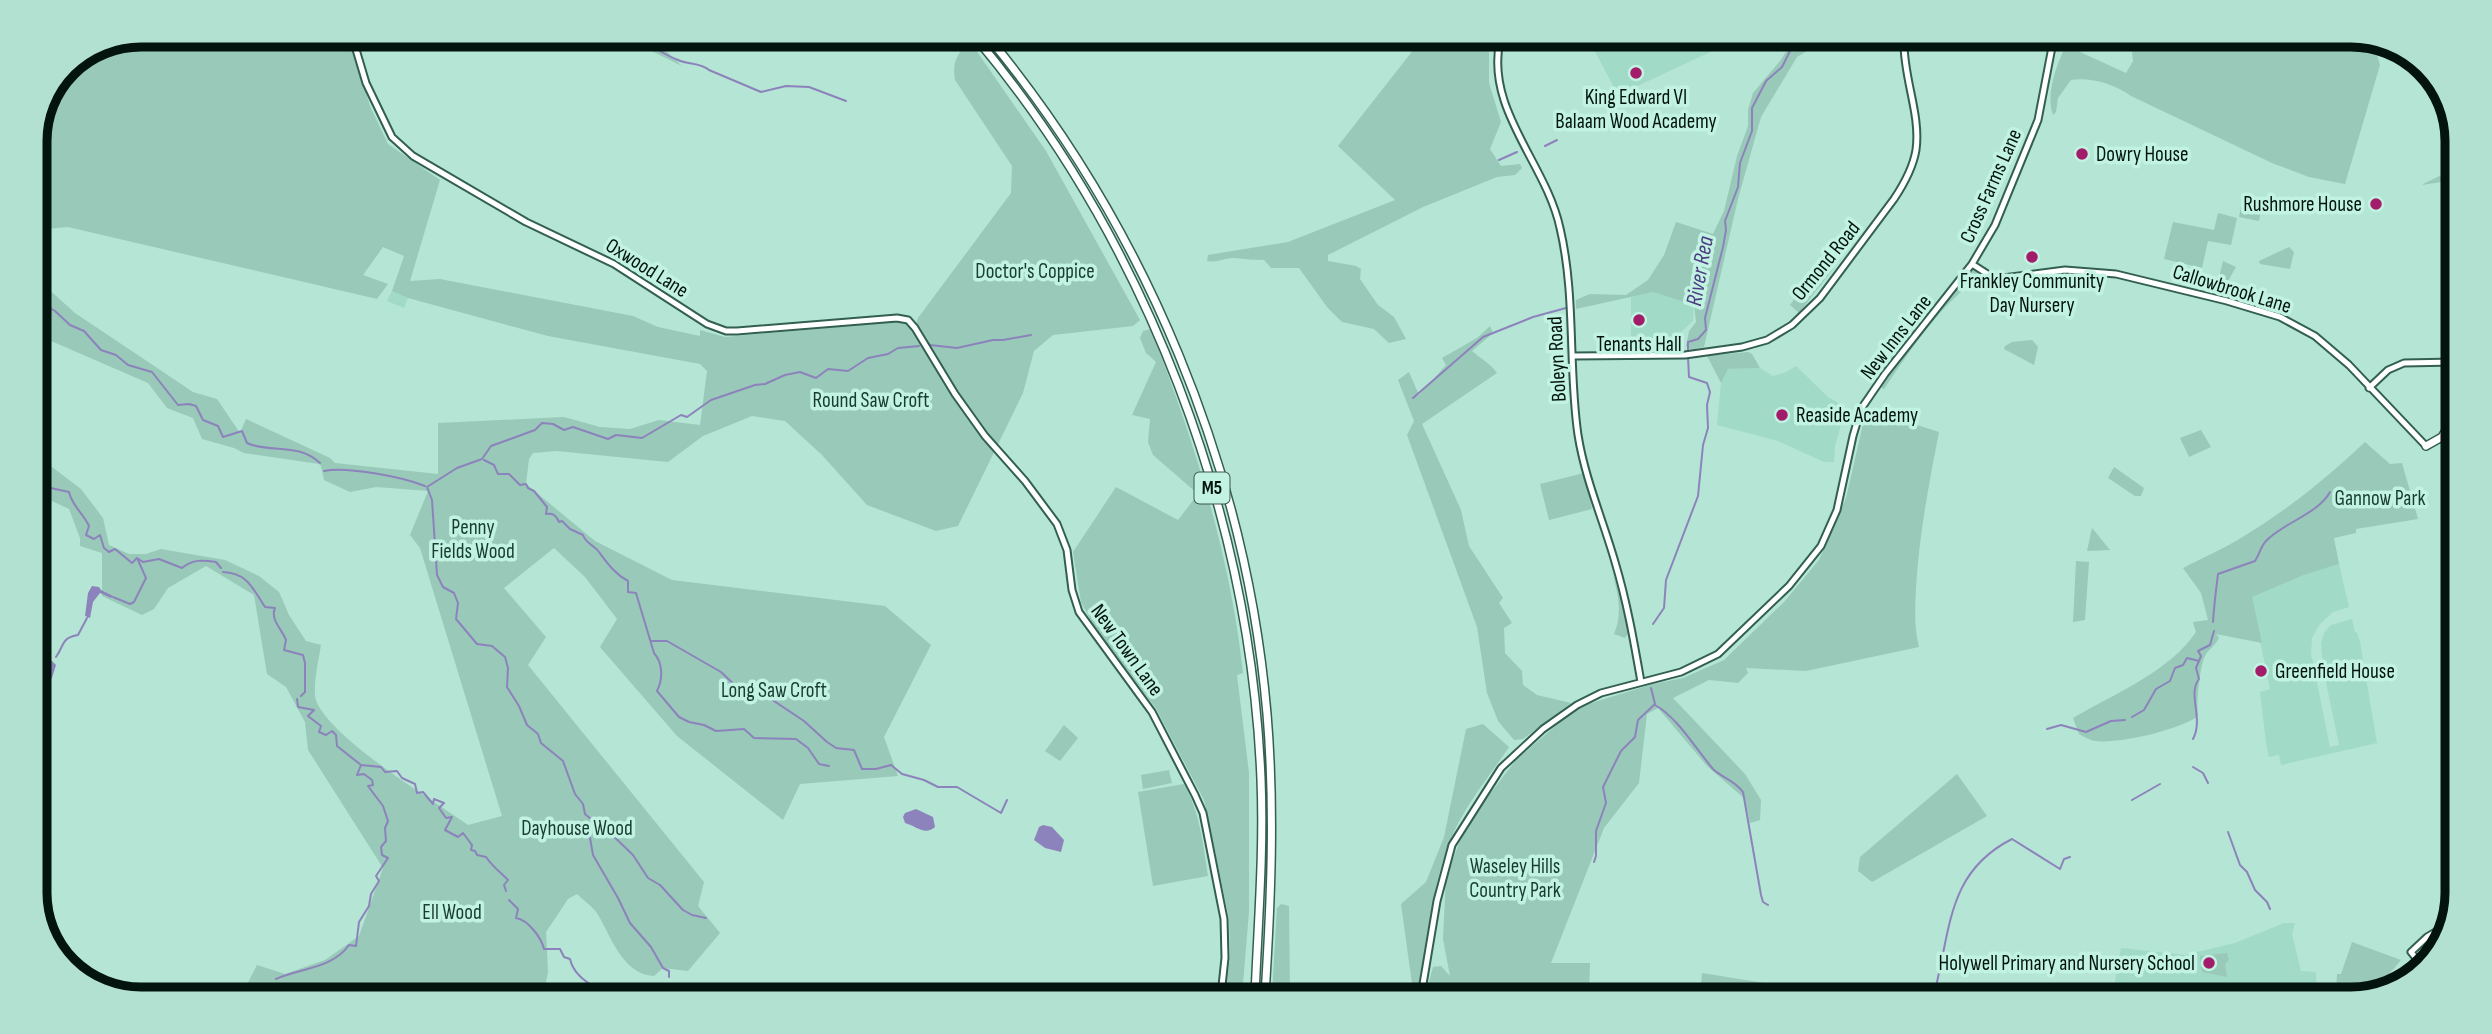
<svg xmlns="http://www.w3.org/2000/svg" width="2492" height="1034" viewBox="0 0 2492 1034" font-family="'Sofia Sans Condensed',sans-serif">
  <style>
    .built { fill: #a1dac6 }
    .green { fill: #99c9b8 }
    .water { fill: #8d83bc }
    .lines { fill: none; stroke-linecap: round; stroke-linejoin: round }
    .stream { stroke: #8d83bc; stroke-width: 2 }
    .tertiary-casing { stroke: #325f51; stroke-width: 9 }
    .trunk-casing { stroke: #325f51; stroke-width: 10 }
    .motorway-casing { stroke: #325f51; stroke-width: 10 }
    .tertiary { stroke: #fff; stroke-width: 5 }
    .trunk { stroke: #fff; stroke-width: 7 }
    .motorway { stroke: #fff; stroke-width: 7 }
    .poi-dot { fill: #a21c69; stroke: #c2f3e2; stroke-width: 2.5 }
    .labels { text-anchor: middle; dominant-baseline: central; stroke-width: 7; stroke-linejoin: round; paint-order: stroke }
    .shield { fill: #c2f3e2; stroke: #3c574e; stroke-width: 2 }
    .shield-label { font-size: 19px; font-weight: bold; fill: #03140e }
    .poi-label { font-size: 21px; fill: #03140e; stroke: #c2f3e2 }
    .street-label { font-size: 21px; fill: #03140e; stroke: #c2f3e2 }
    .park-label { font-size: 21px; fill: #183c31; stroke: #c2f3e2 }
    .water-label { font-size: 23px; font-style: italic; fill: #4e3d83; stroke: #c2f3e2 }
    .rim { fill: none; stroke: #03140e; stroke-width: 9 }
  </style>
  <rect width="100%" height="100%" fill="#b5e5d4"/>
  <path class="built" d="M1589,40L1734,41L1618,95Z
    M392,291L408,298L404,308L387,301Z
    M1653,292L1694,304L1693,321L1681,332L1678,350L1631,354V297Z
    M1796,366L1828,397L1850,410L1842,421L1835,446L1834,462H1824L1778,441L1717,425L1721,383L1728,369L1760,368L1773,376L1786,372Z
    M2339,564L2349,607L2333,612L2319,625L2312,638L2311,653L2330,747L2339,745L2323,668L2321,643L2324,633L2331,625L2352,619L2355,633L2357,632L2360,642L2377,743L2281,765L2279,755L2269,757L2266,743L2260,692L2270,689L2251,597L2304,575Z
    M2284,923H2295L2292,934L2301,971L2316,972L2317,998H2355H2112L2121,948L2185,955L2235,943Z
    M2412,966L2419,970L2410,981L2380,990L2399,970Z"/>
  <path class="green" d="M141,35L349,36L370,106L388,144L440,180L410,281L440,279L633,316L658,327L700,336V330L725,337L881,323L903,318L915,327L918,318L1011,193L1012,166L955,80C952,61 957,56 969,40L1046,151L1140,320L1133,326L1053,335L1034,351L1023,393L958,526L936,531L867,505L822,455L785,421L752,416L703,436L668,462L557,451L533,453L529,459L526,484L595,541L672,580L885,606L931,645L884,737L898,776L800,784L783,820L677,736L600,647L617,619L585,577L554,548L504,588L546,637L528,665L704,882L698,906L720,933L688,971L663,968L654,976C622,974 611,936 597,913C592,906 583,900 577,894L568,899L546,932L548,972L544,993L243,992L257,965L285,974L325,960L359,936L383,868L308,750L305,722L286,687L267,674L254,595L206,566L168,588L154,609L142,615L102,596V553L80,546V538L69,509L35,493V454L81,489L103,518L109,545L129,554H146L161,549L225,560L259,576L279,592L289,615L306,641L321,645C319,659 311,691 317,703C336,742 430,798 468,825L502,816L420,548L410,535L428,491L376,487L350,492L324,480L321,466L319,464L244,453L234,448L202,439L193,418L167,408L148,383L35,334V277L75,313L193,392L217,399L240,433L246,419L330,458L335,463L438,474V423L564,417L600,427L630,429L659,420L700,425L707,371L700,364L548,336L408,298L392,291L404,256L383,247L363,275L388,284L377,299L68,227L35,230V135L66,66Z
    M623,37H651L682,66Z
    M1421,40H1491L1489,52V83L1501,122L1490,149L1501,166L1520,164L1522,168L1515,175L1497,177L1423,207L1328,255V261L1356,266L1361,269L1360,279L1378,305L1394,317L1406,339L1389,343L1374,329L1342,322L1327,307L1299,268H1271L1264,260C1254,260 1245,259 1235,258C1226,257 1218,263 1207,261L1208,255L1288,242L1395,200L1338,146Z
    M1793,41H1824L1797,57L1761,117L1738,199L1704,347L1691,350L1686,346L1689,331L1696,322L1694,305L1653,292L1576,309V300L1590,294L1626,295L1648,280L1664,255L1676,222L1713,234L1724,211L1737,156L1748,126V110L1753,93L1780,61Z
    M2068,42H2073L2080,52L2126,73L2133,61L2131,42L2358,43L2377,55L2380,65L2345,184L2309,177L2272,163L2131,96C2114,84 2091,77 2071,80L2058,98L2056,112L2053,115C2045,94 2058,60 2068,42Z
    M2450,171L2456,177V182L2449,181L2421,185Z
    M2243,197L2263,201L2259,221L2239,217Z
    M2218,213L2237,218L2231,245L2208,241L2202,268L2164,259L2173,222L2214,230Z
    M2289,247L2294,252L2290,269L2260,264L2259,261Z
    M1825,257L1832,263L1833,269L1799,313L1790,305Z
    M2223,261L2236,267L2220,295L2215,294Z
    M1973,270L1980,272L1982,276C1943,300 1910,351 1884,389L1882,388L1880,384Z
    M1490,326L1493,333L1472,351C1481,359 1490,363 1497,373L1422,424L1461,510L1469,546L1503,598L1499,603L1512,623L1504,628L1505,653L1522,671L1523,685L1537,695L1571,703L1523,739L1514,740L1498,721L1487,693L1477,627L1407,435L1414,421L1398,380L1409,372L1419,395L1446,365L1442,358L1477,338Z
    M1151,329C1194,441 1230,553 1243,673L1237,675L1249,773V912L1242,995H1225L1230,957L1229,918L1204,800L1155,707L1096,630L1081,602L1073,552L1116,487L1178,520L1198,494L1153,455L1148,442L1150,419L1132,415L1156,362L1146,353L1140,338L1143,331Z
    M2032,340L2038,347L2034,365L2004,349L2005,346L2012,342Z
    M1748,352L1752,354L1760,368L1728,369L1721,383L1707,356Z
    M1866,411H1873L1939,432C1929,484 1919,535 1916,588C1915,608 1914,627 1919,647L1806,671L1746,668L1748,673L1738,683L1709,680L1673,698L1745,774L1761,800L1760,820L1750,823L1745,799L1707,766L1658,708L1647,714L1639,783L1604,828L1551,963H1590L1589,996H1425L1433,967L1441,966L1450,976L1443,939L1446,877L1466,825L1516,760L1566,717L1585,705L1653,684L1683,678L1724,660L1784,602L1819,560L1846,498Z
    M2201,430L2211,447L2189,457L2180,438Z
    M2365,442L2390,464L2402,463L2418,519L2356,529V533L2334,538L2339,564L2304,575L2252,597L2262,643L2216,634L2219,638C2215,646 2209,649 2205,656C2200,664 2196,705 2198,716C2180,730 2118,744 2095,741C2090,740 2084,737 2079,734L2073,718C2114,694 2169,672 2196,632L2193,622L2208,620L2201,593L2183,568C2202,558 2223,549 2241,538C2286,511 2327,478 2365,442Z
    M2114,467L2144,488L2141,496H2135L2108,478Z
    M1584,473L1592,509L1549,520L1540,484Z
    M2092,528L2110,550L2087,551Z
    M2076,561L2089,562L2085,620L2073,622Z
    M1612,572L1625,607L1629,632L1625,638L1614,634C1623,613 1618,593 1612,572Z
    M1483,724L1509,747C1490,775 1467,803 1453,834C1431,883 1428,941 1420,993L1419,996H1403L1413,991L1401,904L1426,882L1444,837L1466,729Z
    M1064,725L1078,738L1060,761L1045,751Z
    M1169,770L1172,783L1143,789L1141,775Z
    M1957,774L1987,816L1872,882L1858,871L1860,857Z
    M1184,784C1200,813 1203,844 1208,876L1153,886L1138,792Z
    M1281,904L1289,906L1290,995H1272L1277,908Z
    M2352,942L2401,960C2379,987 2370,993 2336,991L2337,974H2341Z
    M2227,953L2229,960L2225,964L2227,977L2202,972L2200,956Z
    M1702,973L1809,990L1819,997H1700Z"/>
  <path class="water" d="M92,586L99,587L101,590L113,596L111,598L100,593L93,602L90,618L85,616L88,593Z
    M44,658L50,659L56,665L52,678L46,684L40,680C39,672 38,665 44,658Z
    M916,809L933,817L935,827C925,836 916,826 905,823L903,817L905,813Z
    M1043,825L1052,827L1064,840L1061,852L1045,848L1034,840L1039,827Z
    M676,983H687L692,993H660L664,987Z"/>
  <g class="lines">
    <path class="stream" d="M633,37C649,43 662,54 678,60C689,65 700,62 709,70L761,92L786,86L809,87L846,101
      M1545,146L1557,140
      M1499,160L1517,152
      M35,299L55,311L70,325L84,331L101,350L116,355L128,365L152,372L178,405L189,404L196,406L203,420L218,426L223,437L242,431L247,443C272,454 297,442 320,463
      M927,342L930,345L957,348L993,340H1003L1031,335
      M1688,351V342L1698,339L1706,330L1705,318L1723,247L1726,230L1725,221L1738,187L1740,163L1752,131V108L1766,81L1782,67L1792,47L1803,41
      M1413,398L1483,337L1533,317L1566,308
      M484,460L494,465L498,474H509L520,485L526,484L528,488L534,491L547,507L546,514C553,513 556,515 559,522L562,521L570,529L583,535C586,544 594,545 599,552C608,564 615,574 628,581V592L636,593L654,653C663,663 663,679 657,691L679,717L689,722L704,725L716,731L744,729L754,738L796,739L808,748L819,764L829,766
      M324,471C346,466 403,477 425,486
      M35,476L46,487L69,492C72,506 83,513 89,526L86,535L94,539L100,535L104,548L109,552L115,549L132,563L137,558L143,562L159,559L182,568C193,559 203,560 216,562L221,568
      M223,572C248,573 253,589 265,607L275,608C270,620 282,629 286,640L284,650L303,655L305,663V692L301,696
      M113,597L130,604L134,602L146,578L138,560
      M2213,622C2214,605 2216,590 2218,574L2255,561C2259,555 2261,546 2266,541C2283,523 2318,514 2330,492
      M1653,624L1664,608L1666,580L1698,496L1703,445L1708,428L1707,405L1710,392L1707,383L1689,377L1688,357
      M651,641H667L721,672L740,690L759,691L804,721L827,742L836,748L854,750L862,769H876L891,765L902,774L924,780L938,787H957L1001,813L1007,800
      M56,657C65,644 61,638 78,635L87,618
      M297,699L298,707L314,710L308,716L321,726L319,732L326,735L332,731L336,735L337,746L361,765L381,767L385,772L397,771L402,778L415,784L417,793L423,792L433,804L434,799L444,803L439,808L446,818L452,817L445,830L458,837L463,833L472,845L471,850L475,851L477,855L486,857C492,866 501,873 508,880L504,885L506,891
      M1655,705C1678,718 1695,748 1713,769C1722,778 1733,779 1743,792L1761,895L1763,902L1768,905
      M2132,717L2144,710L2156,689L2170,681L2175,668L2183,665L2187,658L2199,661
      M35,726C41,713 43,698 46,684
      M2047,729L2061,725L2086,732L2111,721L2125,720
      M2193,739C2204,718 2187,694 2199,679L2196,668L2201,656L2198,651L2210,645L2214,631
      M2193,767L2203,773L2208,783
      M2132,800L2160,784
      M592,820L589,832L593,855L618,898L630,923L651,947L663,968L669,971V977
      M2228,832L2240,865L2247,872L2255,890L2267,902L2270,909
      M1594,862L1596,856V831L1606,803L1603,787L1621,751L1635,737L1638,720L1655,704L1651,688
      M509,900L518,909L516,918C528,920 541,937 544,949H560L564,957L570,959C573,972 585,982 597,988L600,987
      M706,918L692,915L683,910L660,885L648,878L633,855L606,829L601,821L592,820L585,814L583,804L575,794L563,761L541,743L538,734L527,725L519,706L507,687L508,668L505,657L492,646L477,644L456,619L458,603L454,593L443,587L437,575L432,500L427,487L457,468L482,459L491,446L535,430L542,423L553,424L564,430L573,427L608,439L616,435L642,438L681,415L687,417L711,400L755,385L765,384L785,375L800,372L816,378L828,369L848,371L868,358L888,354L898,348L919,346
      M276,979C300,968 332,969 349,945L356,946L359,922L369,906L371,894L379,881L376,876L388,858L382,855L381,847L386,841L385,828L388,821L383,806L368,786L373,785L372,780L364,774L357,775L361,765
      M1869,997C1884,980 1896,992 1915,997
      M1930,998L1936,986C1951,925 1949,871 2012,839L2060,869L2064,859L2070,857"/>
    <defs>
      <path id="tertiary" d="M352,36L366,83L392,137L413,156L526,222L614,264L707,324L726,331H737L897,318L908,320L915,328L955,394L985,436L1025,481L1057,524L1067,550L1072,590L1079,612L1152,712L1195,795L1203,813L1224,919L1225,958L1221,995
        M1500,40C1485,110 1546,163 1560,228C1576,296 1568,367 1578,435C1585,479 1603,520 1615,562C1627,602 1634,642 1641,682
        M1972,264L1989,275L2003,278L2065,270L2116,274L2227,301L2280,317L2315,336L2349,365L2426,446
        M1573,356L1685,355L1742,347L1767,340L1792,325L1820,298L1894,199C1904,184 1913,168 1916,150C1921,114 1903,77 1904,41
        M2369,388L2388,370L2404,363L2455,362
        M2425,963L2415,957L2411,952L2427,937L2449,924
        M1421,996L1437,901L1452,845L1501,768L1543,729L1577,705L1601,693L1681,672L1718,654L1789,586L1821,546L1837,510L1853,436L1861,409L1885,374L1972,264L1995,225L2038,120L2053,42"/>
      <path id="trunk" d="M2426,446L2442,437L2451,422
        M2454,451V400"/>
      <path id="motorway" d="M976,38C1147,243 1250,513 1261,779C1264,851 1258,923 1255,995
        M989,38C1146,228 1246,469 1267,714C1275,808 1271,901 1265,995"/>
    </defs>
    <use href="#tertiary" class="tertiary-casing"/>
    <use href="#trunk" class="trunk-casing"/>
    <use href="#motorway" class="motorway-casing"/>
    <use href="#tertiary" class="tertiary"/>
    <use href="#trunk" class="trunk"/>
    <use href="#motorway" class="motorway"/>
  </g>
  <g class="poi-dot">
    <circle cx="1636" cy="73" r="7"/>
    <circle cx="2082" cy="154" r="7"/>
    <circle cx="2376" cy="204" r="7"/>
    <circle cx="2032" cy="257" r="7"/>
    <circle cx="1639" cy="320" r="7"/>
    <circle cx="1782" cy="415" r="7"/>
    <circle cx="2261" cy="671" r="7"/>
    <circle cx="2209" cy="963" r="7"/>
  </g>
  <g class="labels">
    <rect class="shield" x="1194.5" y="472.5" width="35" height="31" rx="5"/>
    <g class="shield-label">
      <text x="1212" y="488">M5</text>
    </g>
    <g class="poi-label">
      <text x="1636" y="97">King Edward VI<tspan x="1636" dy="24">Balaam Wood Academy</tspan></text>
      <text x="2096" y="154" text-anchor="start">Dowry House</text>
      <text x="2362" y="204" text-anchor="end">Rushmore House</text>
      <text x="2032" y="281">Frankley Community<tspan x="2032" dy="24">Day Nursery</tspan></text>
      <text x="1639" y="344">Tenants Hall</text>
      <text x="1796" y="415" text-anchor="start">Reaside Academy</text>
      <text x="2275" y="671" text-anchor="start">Greenfield House</text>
      <text x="2195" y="963" text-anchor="end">Holywell Primary and Nursery School</text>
    </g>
    <g class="street-label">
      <text transform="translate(1991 186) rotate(-66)">Cross Farms Lane</text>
      <text transform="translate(1826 261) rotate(-51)">Ormond Road</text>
      <text transform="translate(647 268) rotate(32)">Oxwood Lane</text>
      <text transform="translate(2232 289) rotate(17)">Callowbrook Lane</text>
      <text transform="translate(1896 337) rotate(-52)">New Inns Lane</text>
      <text transform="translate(1557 359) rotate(-93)">Boleyn Road</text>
      <text transform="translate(1127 650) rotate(54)">New Town Lane</text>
    </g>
    <g class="park-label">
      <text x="1035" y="271">Doctor's Coppice</text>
      <text x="871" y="400">Round Saw Croft</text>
      <text x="2380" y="498">Gannow Park</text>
      <text x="473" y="527">Penny<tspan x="473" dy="24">Fields Wood</tspan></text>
      <text x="774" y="690">Long Saw Croft</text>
      <text x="577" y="828">Dayhouse Wood</text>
      <text x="1515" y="866">Waseley Hills<tspan x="1515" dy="24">Country Park</tspan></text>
      <text x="452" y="912">Ell Wood</text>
    </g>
    <g class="water-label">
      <text transform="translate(1700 271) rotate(-80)">River Rea</text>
    </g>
  </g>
  <path d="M0 0H2492V1034H0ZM141 47H2351A94 94 0 0 1 2445 141V893A94 94 0 0 1 2351 987H141A94 94 0 0 1 47 893V141A94 94 0 0 1 141 47Z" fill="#b3e1d1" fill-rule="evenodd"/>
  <path class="rim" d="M141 47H2351A94 94 0 0 1 2445 141V893A94 94 0 0 1 2351 987H141A94 94 0 0 1 47 893V141A94 94 0 0 1 141 47Z"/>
</svg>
